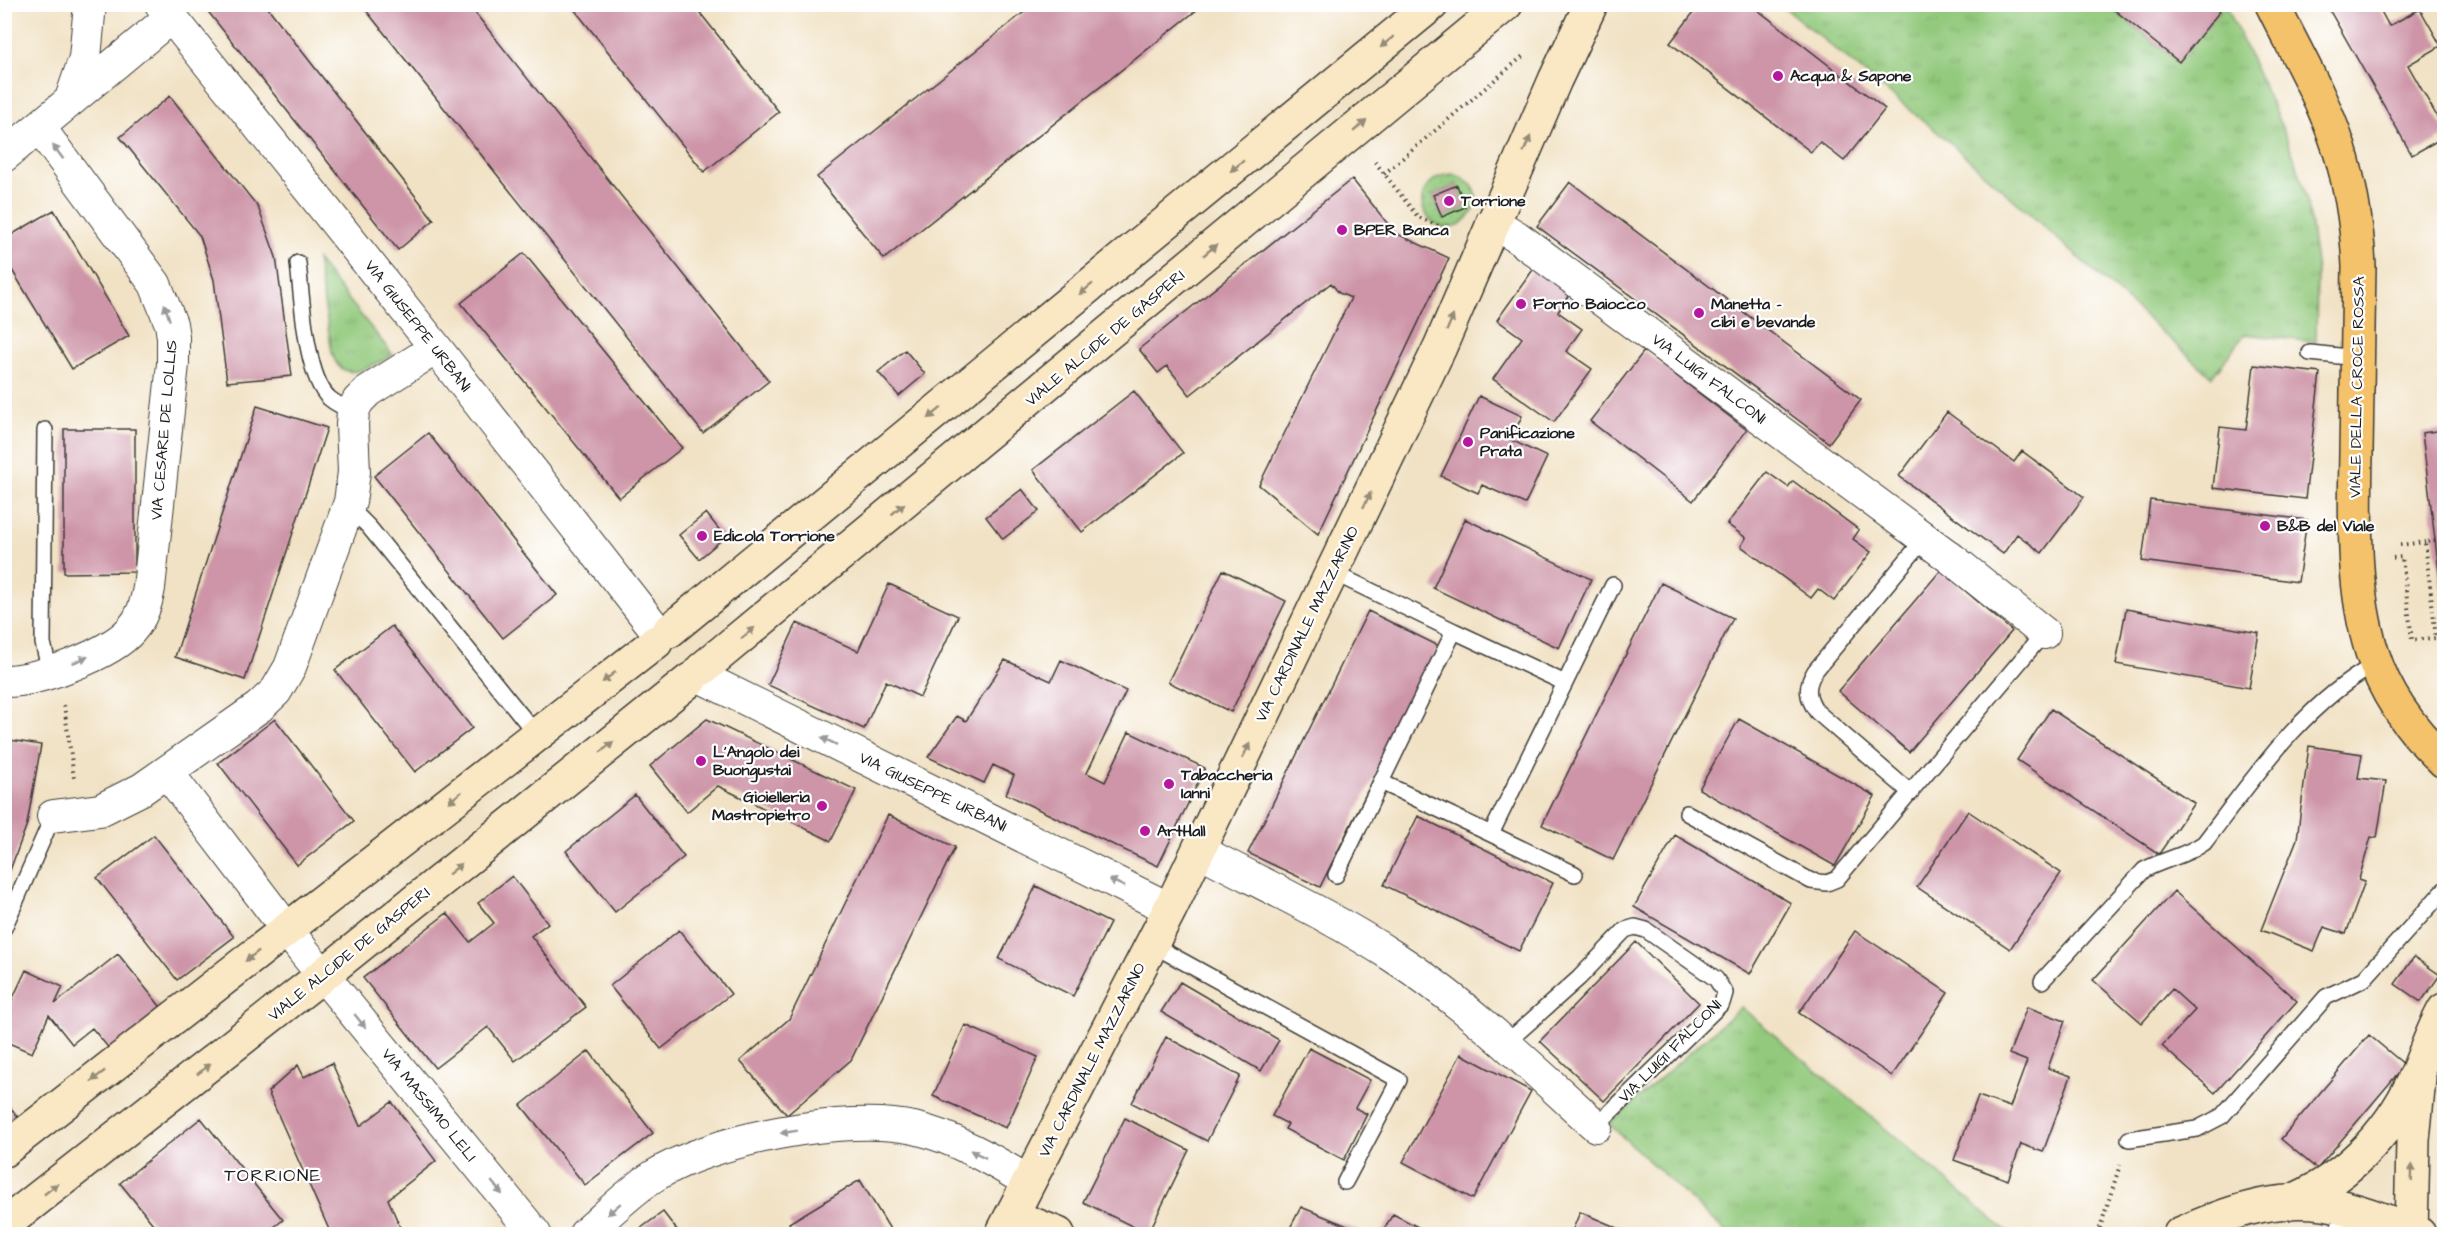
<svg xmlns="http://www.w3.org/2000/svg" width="2449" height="1239" viewBox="0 0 2449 1239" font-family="'Architects Daughter',sans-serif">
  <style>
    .grass { fill: url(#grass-tufts); stroke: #57724c; stroke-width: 1.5 }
    .park { fill: url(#park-dots); stroke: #57724c; stroke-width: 1.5; fill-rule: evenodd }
    .building { fill: #cd95a7 }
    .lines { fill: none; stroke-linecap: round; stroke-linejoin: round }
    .lane-casing { stroke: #3c3a35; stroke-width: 18 }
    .street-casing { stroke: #3c3a35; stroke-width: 34 }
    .secondary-casing { stroke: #3c3a35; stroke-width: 36 }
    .primary-casing { stroke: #3c3a35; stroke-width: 36 }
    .path { stroke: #3c3a35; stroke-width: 4; stroke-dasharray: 1.5 4.5; stroke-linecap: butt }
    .lane { stroke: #fff; stroke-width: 15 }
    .street { stroke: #fff; stroke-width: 32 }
    .secondary { stroke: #fae7c3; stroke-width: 33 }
    .primary { stroke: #f3c26a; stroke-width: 33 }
    .oneway { fill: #968c78 }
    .oneway2 { fill: #999 }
    .poi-dot { fill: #b5179e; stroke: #fff; stroke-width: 2 }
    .labels { text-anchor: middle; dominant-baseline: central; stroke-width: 4.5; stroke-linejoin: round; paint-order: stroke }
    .poi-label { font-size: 16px; font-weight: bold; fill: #1c1c1c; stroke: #fff; text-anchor: start }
    .street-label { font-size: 16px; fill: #1c1c1c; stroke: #fff }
    .neighbourhood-label { font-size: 18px; letter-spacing: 1.5px; fill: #1c1c1c; stroke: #fff }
  </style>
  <defs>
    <pattern id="grass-tufts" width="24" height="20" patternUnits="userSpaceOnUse" patternTransform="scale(1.5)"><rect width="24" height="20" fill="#92c97b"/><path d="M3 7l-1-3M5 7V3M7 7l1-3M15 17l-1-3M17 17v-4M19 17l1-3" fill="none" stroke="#7dac6a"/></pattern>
    <pattern id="park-dots" width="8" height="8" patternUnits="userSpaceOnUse" patternTransform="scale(1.5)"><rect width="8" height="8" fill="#92c97b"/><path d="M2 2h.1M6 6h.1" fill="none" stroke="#7dac6a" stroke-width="1.8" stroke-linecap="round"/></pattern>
  </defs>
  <rect width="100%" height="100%" fill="#fff"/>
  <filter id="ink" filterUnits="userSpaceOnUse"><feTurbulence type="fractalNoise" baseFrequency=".0167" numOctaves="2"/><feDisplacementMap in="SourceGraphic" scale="12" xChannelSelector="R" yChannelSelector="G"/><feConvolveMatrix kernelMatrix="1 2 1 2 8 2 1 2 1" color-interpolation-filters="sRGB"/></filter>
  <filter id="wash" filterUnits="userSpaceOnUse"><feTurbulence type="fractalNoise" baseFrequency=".008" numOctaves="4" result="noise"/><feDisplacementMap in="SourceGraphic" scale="24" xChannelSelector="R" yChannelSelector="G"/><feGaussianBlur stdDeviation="1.35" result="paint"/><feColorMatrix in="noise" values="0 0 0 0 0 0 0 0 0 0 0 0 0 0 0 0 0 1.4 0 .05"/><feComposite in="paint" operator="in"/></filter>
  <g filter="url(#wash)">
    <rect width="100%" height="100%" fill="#f1e2c5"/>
    <path class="grass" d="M1781,5H2107L2178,62L2220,11L2212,5H2226L2282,127L2298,168L2308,204L2317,272L2316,342L2245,334L2212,377L1947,140Z
      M317,260L393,355C372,365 341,388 332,352Z
      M1741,1007L2010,1234H1728L1609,1124Z"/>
    <path class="park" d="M1452,174C1510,190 1449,258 1425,212C1415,192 1433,175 1452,174ZM1457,185L1465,207L1442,217L1433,195Z"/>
    <g id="blocks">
      <path class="building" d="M210,4H265L434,220L398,250L206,9Z
        M361,4H468L769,381L703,433Z
        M570,4H693L779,112L704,172Z
        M1700,4H1750L1885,109L1844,161L1820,142L1811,152L1670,43Z
        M2107,4H2212L2220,11L2179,62Z
        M2326,4H2377L2389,26L2420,9L2441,46L2408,65L2444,129V137L2412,155Z
        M1033,5H1203L884,259L817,177Z
        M170,96L258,207L276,257L292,376L227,382L214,280L200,236L120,137Z
        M1352,179L1395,233L1449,258L1318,534L1259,485L1351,298L1339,293L1331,283L1190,395L1167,366L1158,373L1139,349Z
        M1570,182L1861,400L1829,443L1537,226Z
        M1457,185L1465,207L1442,217L1433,195Z
        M54,210L129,336L72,369L4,257V239Z
        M524,253L682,448L619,498L461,303Z
        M1535,267L1571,292L1558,312L1582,329L1566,351L1592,369L1554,422L1493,379L1522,338L1497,320Z
        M905,350L925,374L899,396L878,372Z
        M1644,351L1747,430L1693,501L1590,421Z
        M2254,365L2320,373L2305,499L2213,488L2220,427L2246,430Z
        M1134,391L1183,453L1082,532L1033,470Z
        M1479,396L1522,416L1511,440L1547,457L1525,504L1482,485L1478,493L1441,476Z
        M257,406L327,428L245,680L175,657Z
        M1947,412L2014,462L2022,451L2084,497L2042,553L2017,534L2003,554L1899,476Z
        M64,429H135V572L64,573Z
        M2444,430V589H2441L2422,433Z
        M428,433L557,595L503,638L374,476Z
        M1767,472L1788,487L1793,481L1859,530L1853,539L1871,552L1834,601L1818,589L1811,598L1741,546L1746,538L1727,524Z
        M1022,489L1039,511L1003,539L986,517Z
        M2150,500L2307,520L2298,582L2142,561Z
        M706,513L725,537L699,559L679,535Z
        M1465,519L1591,579L1559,648L1433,588Z
        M1223,570L1286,601L1231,712L1168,682Z
        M1941,570L2012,631L1909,752L1838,691Z
        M1661,583L1733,618L1613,860L1542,825Z
        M889,584L958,616L920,697L886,681L864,729L768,685L797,623L858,651Z
        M2126,609L2259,633L2249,688L2116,664Z
        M1368,611L1439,646L1320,887L1248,853Z
        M392,626L472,728L415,772L335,670Z
        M1005,660L1051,681L1061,660L1126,691L1087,773L1105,782L1129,732L1205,768L1158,866L1006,794L1014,775L993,765L984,783L928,757L957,716L966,721Z
        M2051,709L2194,803L2159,854L2017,760Z
        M275,719L354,821L297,865L218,763Z
        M707,719L856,790L831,841L718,786L687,812L650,766Z
        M1739,719L1875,796L1835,866L1699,789Z
        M4,739L41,745L27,824L5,884Z
        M2309,746L2362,754L2358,778L2386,781L2377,838L2371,837L2359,879L2365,881L2346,934L2324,927L2314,951L2261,930L2297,839Z
        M635,795L684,857L615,912L566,851Z
        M1968,811L2061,873L2010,949L1917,887Z
        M888,815L955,847L851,1060L787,1115L740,1061L789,1019Z
        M1418,816L1553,883L1519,951L1384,885Z
        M154,835L234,937L177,980L97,878Z
        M1675,835L1791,903L1750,974L1634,907Z
        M512,876L548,923L531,936L586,1007L515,1061L488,1027L435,1068L363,978L447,913L470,942L494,923L478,903Z
        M1036,886L1110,923L1073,996L999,959Z
        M2174,891L2297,1001L2215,1093L2162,1046L2195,1010L2172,989L2142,1023L2093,980Z
        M679,930L731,994L661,1049L610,986Z
        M1855,931L1948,993L1892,1076L1799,1013Z
        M1636,942L1699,1003L1604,1101L1540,1041Z
        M118,954L164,1011L112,1052L92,1028L72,1044L49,1015L32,1053L4,1041V1017L26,970L63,987L55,1004Z
        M2414,957L2440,975L2421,1002L2395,984Z
        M1180,982L1279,1040L1261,1071L1161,1012Z
        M2027,1007L2065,1021L2048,1068L2071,1076L2043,1152L2021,1144L2008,1180L1954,1160L1978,1096L2010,1107L2027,1061L2009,1054Z
        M965,1025L1038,1057L1006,1128L933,1096Z
        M2369,1035L2405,1065L2317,1169L2281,1139Z
        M1166,1037L1240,1076L1207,1141L1132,1103Z
        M1309,1048L1370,1080L1355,1108L1367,1114L1344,1160L1285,1129L1288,1124L1272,1116Z
        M589,1051L653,1133L585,1185L521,1105Z
        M1461,1054L1531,1091L1473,1199L1403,1162Z
        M332,1063L360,1126L392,1102L436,1161L388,1199L403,1234H331L268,1092L298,1065L304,1077Z
        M4,1100L26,1127L4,1144Z
        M201,1118L283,1220L265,1234H161L120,1183Z
        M1125,1118L1189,1150L1148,1234L1083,1202Z
        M860,1180L893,1234H796L789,1223Z
        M1301,1207L1367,1234H1287Z
        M663,1212L680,1234H633Z
        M1580,1212L1632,1234H1571Z
        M1393,1214L1431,1234H1381Z"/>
    </g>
  </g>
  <g filter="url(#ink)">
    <use href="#blocks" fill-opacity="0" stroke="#3c3a35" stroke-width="1.5"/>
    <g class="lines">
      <defs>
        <path id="lane" d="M298,263C302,296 305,376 329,398C336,404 345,408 353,411
          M2310,353L2358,358
          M45,430L43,643L50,672
          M347,511L359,517L369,527L536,734
          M1332,572L1454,631L1336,875
          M1454,631L1565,683
          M1381,782L1491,834L1613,585
          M1911,793L1817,712C1807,698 1805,687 1815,671L1924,539
          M1687,813L1811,881L1827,883L1837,879L2044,633
          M1491,834L1575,874
          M4,928L53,816
          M1151,944L1399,1080L1345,1182
          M2042,981L2144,870C2164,859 2186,856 2204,843C2253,779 2303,704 2376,664
          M1505,1044L1579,978L1625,930L1635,927L1646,930L1716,979L1725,993L1722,1003L1596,1126
          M2129,1139L2197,1129L2222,1116L2326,997L2364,979L2444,890"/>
        <path id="street" d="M161,4L436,348L661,636
          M71,99L85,58L90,4
          M4,156L171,17
          M1492,222L1517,237L1952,559L2044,633
          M697,675L1170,909
          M4,681C36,682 111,654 131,630C142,618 146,604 149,588L173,364V337L171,324L155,284L39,127
          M167,772L304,952L535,1234
          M53,816L100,810L142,789L259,707L276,691L290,667L350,502L354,472L352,425L353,411L358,401L368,391L436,348
          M1198,850C1264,885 1332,916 1394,957C1467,1004 1531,1067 1596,1126
          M585,1234C607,1215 629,1192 654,1176C712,1139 847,1113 914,1128C954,1137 994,1161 1029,1182
          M2345,1234L2354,1211"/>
        <path id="secondary" d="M669,631L1432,4
          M702,669L1506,4
          M4,1150L656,642
          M2287,1203C2342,1182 2388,1135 2413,1082C2424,1058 2431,1033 2444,1010
          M1012,1216L1058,1234
          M4,1225L323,975L690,680
          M1002,1234L1170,909L1332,572L1440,347L1555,80L1591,4
          M2180,1234C2224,1214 2273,1196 2323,1203C2355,1208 2389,1222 2419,1234
          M2411,1234L2413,1140L2419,1078"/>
        <path id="primary" d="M2272,4C2295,51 2323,98 2339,148C2351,186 2357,226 2359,266C2358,329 2357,391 2356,453C2355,519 2352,589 2372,652C2385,695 2412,731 2444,761"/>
      </defs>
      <use href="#lane" class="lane-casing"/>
      <use href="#street" class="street-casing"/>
      <use href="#secondary" class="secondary-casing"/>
      <use href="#primary" class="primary-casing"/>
      <path class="path" d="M1375,162L1418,217L1449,231
        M1384,174L1523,56
        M2400,545L2425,542
        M2393,558L2402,557L2412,640L2436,638L2425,542L2436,541
        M64,705L74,778
        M2098,1234L2120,1165"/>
      <use href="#lane" class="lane"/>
      <use href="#street" class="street"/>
      <use href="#secondary" class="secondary"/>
      <use href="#primary" class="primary"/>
    </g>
    <defs><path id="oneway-solid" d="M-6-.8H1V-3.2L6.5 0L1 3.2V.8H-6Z" transform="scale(1.5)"/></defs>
    <g class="oneway">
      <use href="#oneway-solid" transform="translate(1387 42) rotate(140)"/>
      <use href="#oneway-solid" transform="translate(1360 126) rotate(-40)"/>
      <use href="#oneway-solid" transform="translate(1527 144) rotate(-66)"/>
      <use href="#oneway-solid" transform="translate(1237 166) rotate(141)"/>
      <use href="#oneway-solid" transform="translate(1210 250) rotate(-40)"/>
      <use href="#oneway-solid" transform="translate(1086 289) rotate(141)"/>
      <use href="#oneway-solid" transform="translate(1450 323) rotate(-67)"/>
      <use href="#oneway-solid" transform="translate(935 413) rotate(141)"/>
      <use href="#oneway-solid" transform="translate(1367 500) rotate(-64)"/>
      <use href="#oneway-solid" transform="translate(898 509) rotate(-40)"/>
      <use href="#oneway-solid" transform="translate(748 633) rotate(-40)"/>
      <use href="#oneway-solid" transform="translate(609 677) rotate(142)"/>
      <use href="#oneway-solid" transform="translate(607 747) rotate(-39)"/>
      <use href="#oneway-solid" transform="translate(1246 751) rotate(-64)"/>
      <use href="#oneway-solid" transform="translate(455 797) rotate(142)"/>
      <use href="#oneway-solid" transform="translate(455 869) rotate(-39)"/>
      <use href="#oneway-solid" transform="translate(252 956) rotate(142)"/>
      <use href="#oneway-solid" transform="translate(204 1069) rotate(-38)"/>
      <use href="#oneway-solid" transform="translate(98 1076) rotate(142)"/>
      <use href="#oneway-solid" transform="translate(2412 1173) rotate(-88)"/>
      <use href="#oneway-solid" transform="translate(51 1189) rotate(-38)"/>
    </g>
    <g class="oneway2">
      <use href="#oneway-solid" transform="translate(58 152) rotate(-127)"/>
      <use href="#oneway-solid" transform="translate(167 312) rotate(-108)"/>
      <use href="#oneway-solid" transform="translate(80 660) rotate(-22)"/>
      <use href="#oneway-solid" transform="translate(829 741) rotate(-154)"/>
      <use href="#oneway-solid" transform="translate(1117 883) rotate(-154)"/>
      <use href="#oneway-solid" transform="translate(360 1021) rotate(51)"/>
      <use href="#oneway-solid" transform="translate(789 1132) rotate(171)"/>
      <use href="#oneway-solid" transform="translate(978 1154) rotate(-154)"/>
      <use href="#oneway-solid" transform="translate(497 1188) rotate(51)"/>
      <use href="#oneway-solid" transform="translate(614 1209) rotate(139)"/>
    </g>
  </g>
  <g class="poi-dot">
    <circle cx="1778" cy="76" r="6"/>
    <circle cx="1449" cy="201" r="6"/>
    <circle cx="1342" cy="230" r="6"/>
    <circle cx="1521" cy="304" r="6"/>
    <circle cx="1699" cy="313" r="6"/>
    <circle cx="1468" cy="442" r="6"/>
    <circle cx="2265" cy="526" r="6"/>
    <circle cx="702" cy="536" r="6"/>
    <circle cx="701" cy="761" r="6"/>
    <circle cx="1169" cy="784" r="6"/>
    <circle cx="822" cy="806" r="6"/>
    <circle cx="1145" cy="831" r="6"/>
  </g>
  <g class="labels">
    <g class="poi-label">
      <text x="1790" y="76">Acqua &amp; Sapone</text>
      <text x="1461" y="201">Torrione</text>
      <text x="1354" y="230">BPER Banca</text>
      <text x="1533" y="304">Forno Baiocco</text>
      <text x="1711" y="304">Manetta -<tspan x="1711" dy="18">cibi e bevande</tspan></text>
      <text x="1480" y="433">Panificazione<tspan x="1480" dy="18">Prata</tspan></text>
      <text x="2277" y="526">B&amp;B del Viale</text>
      <text x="714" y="536">Edicola Torrione</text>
      <text x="713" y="752">L'Angolo dei<tspan x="713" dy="18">Buongustai</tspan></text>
      <text x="1181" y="775">Tabaccheria<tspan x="1181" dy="18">Ianni</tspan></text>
      <text x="810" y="797" text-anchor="end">Gioielleria<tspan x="810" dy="18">Mastropietro</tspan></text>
      <text x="1157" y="831">ArtHall</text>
    </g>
    <g class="street-label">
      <text transform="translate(418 326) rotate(52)">VIA GIUSEPPE URBANI</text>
      <text transform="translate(1105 338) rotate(-40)">VIALE ALCIDE DE GASPERI</text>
      <text transform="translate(1709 379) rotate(37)">VIA LUIGI FALCONI</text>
      <text transform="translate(2357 387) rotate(-89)">VIALE DELLA CROCE ROSSA</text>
      <text transform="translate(164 430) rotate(-85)">VIA CESARE DE LOLLIS</text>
      <text transform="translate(1307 624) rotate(-64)">VIA CARDINALE MAZZARINO</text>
      <text transform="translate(933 792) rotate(26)">VIA GIUSEPPE URBANI</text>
      <text transform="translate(349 954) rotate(-39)">VIALE ALCIDE DE GASPERI</text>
      <text transform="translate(1670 1051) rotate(-45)">VIA LUIGI FALCONI</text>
      <text transform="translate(1092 1060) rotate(-63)">VIA CARDINALE MAZZARINO</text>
      <text transform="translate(429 1105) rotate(51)">VIA MASSIMO LELI</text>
    </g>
    <g class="neighbourhood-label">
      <text x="273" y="1175">TORRIONE</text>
    </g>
  </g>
  <rect width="2449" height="1239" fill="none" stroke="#fff" stroke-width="24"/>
</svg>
